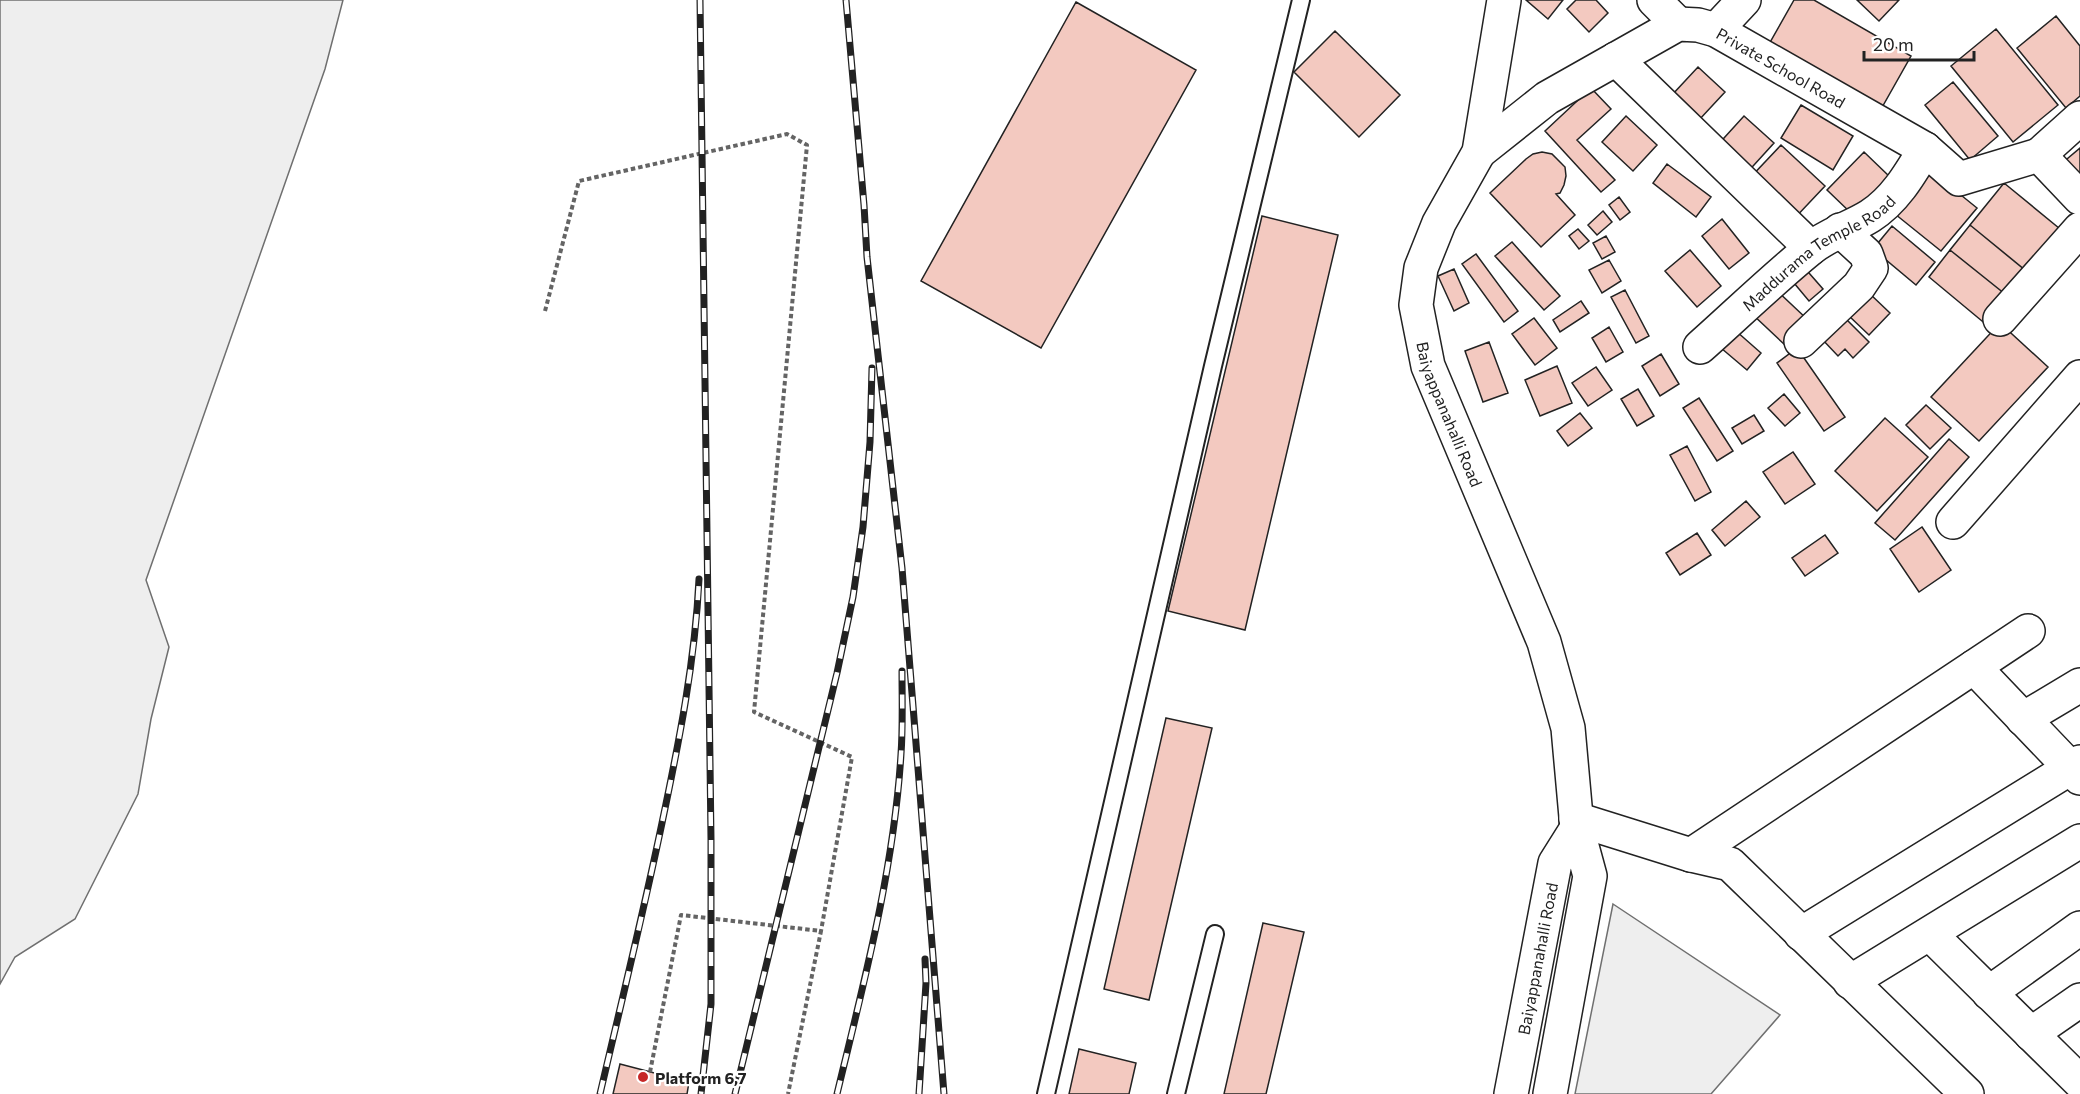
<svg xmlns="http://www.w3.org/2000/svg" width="2080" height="1094" viewBox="0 0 2080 1094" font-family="Commissioner,sans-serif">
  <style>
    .green { fill: #eee; stroke: #6f6f6f; stroke-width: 1.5 }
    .building { fill: #f3c9c0; stroke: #222; stroke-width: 1.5 }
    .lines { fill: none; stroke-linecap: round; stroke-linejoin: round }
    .lane-casing { stroke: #222; stroke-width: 20 }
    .street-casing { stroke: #222; stroke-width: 36 }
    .secondary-casing { stroke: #222; stroke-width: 36 }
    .path { stroke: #646464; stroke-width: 4; stroke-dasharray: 4.5 3; stroke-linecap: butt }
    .lane { stroke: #fff; stroke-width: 16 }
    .street { stroke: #fff; stroke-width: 33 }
    .secondary { stroke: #fff; stroke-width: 33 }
    .rail-casing { stroke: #222; stroke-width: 7 }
    .rail { stroke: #fff; stroke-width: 4.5; stroke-dasharray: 14; stroke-linecap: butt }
    .poi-dot { fill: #c62828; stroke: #fff; stroke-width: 2 }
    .labels { text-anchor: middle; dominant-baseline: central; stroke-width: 4.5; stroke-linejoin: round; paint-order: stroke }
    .street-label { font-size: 16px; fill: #222; stroke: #fff }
    .poi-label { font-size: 16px; font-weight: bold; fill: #222; stroke: #fff; text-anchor: start }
  </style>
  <rect width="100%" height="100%" fill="#fff"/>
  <path class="green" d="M0,0H343L325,69L146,580L169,647L151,719L138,794L75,919L15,957L0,984Z
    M1613,904L1780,1015L1711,1094H1575Z"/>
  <path class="building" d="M1526,0H1563L1548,19Z
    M1576,0H1596L1608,13L1589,32L1567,9Z
    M1794,0H1814L1911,56L1876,118L1764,53Z
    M1857,0H1899L1879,21Z
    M1076,2L1196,70L1041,348L921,281Z
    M2056,16L2080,46V96L2066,108L2017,48Z
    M1996,29L2058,105L2013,142L1951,66Z
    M1335,31L1400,95L1359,137L1294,72Z
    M1698,67L1725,92L1699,120L1672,95Z
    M1953,82L1998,136L1970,160L1925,105Z
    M1591,88L1611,109L1577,140L1615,180L1601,192L1545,131Z
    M1801,105L1853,136L1833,170L1781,138Z
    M1626,116L1657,145L1633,171L1602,142Z
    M1744,116L1774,143L1744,176L1714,149Z
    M1781,145L1825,186L1792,221L1748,180Z
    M2080,148V185L2061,164Z
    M1542,152L1552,154L1565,167L1566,176L1564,185L1560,193L1556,194L1575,215L1541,247L1490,193L1526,159L1533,154Z
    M1864,152L1890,177L1853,215L1827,190Z
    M1667,164L1711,197L1696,217L1653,183Z
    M1925,166L1977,208L1941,251L1890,210Z
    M2004,183L2065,233L2031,275L1970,225Z
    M1619,197L1630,212L1620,220L1609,205Z
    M1603,211L1612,222L1597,235L1588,225Z
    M1262,216L1338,235L1245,630L1168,611Z
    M1722,219L1749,253L1729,269L1702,236Z
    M1970,225L2030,274L2010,298L1950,250Z
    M1892,226L1935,262L1916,285L1873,249Z
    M1578,229L1589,241L1579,249L1569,236Z
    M1606,236L1615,252L1602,259L1593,243Z
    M1512,242L1560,296L1544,310L1495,256Z
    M1690,250L1721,286L1697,307L1665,271Z
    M1950,250L2010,298L1988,326L1929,277Z
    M1476,254L1518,311L1504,322L1462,264Z
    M1609,260L1621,281L1602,293L1589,270Z
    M1802,265L1823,289L1809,301L1789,277Z
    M1454,269L1469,303L1454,311L1438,276Z
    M1774,288L1808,320L1785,345L1751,313Z
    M1625,290L1649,336L1636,343L1611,297Z
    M1869,293L1890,313L1869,335L1848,315Z
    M1581,301L1589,313L1560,332L1553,320Z
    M1843,316L1869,342L1853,358L1845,349L1838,356L1821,338Z
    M1534,318L1557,348L1535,365L1512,334Z
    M2000,323L2048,367L1979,441L1931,397Z
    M1609,327L1623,352L1606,362L1592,338Z
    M1736,331L1761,353L1747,370L1721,348Z
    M1489,342L1508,393L1483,402L1465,351Z
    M1797,348L1845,417L1824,431L1777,363Z
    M1661,354L1679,384L1660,396L1642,366Z
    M1557,366L1572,403L1540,416L1525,380Z
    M1596,367L1612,390L1588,406L1572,383Z
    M1638,389L1654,416L1637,426L1621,399Z
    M1784,394L1800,413L1785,426L1768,408Z
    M1699,398L1733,451L1717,461L1683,408Z
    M1926,405L1951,428L1930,449L1906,425Z
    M1580,413L1592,428L1568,446L1557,431Z
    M1754,415L1764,431L1742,444L1732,428Z
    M1885,418L1928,457L1877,511L1835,471Z
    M1949,439L1969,457L1895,540L1875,523Z
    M1687,446L1711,492L1695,501L1670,455Z
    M1793,452L1815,484L1785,504L1763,472Z
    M1746,501L1760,517L1725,546L1712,530Z
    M1922,527L1951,570L1919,592L1890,549Z
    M1697,533L1711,555L1680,575L1666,553Z
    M1825,535L1838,553L1805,576L1792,558Z
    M1166,718L1212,728L1149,1000L1104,989Z
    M1263,923L1304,932L1266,1094H1224Z
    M1079,1049L1136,1063L1129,1094H1069Z
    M620,1064L689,1082L687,1094H613Z"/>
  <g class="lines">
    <defs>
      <path id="lane" d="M1046,1094L1213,366L1301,0
        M1176,1094L1215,934"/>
      <g id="street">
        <path d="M1654,0L1678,24"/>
        <path d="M1716,30L1744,0"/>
        <path d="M1616,59L1811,248"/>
        <path id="s1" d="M1479,152L1547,98L1678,24L1698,25L1716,30L1925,149L1959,179L2039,155L2080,198"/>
        <path d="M2039,155L2080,118"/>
        <path d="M2000,319L2080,229"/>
        <path d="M1801,341L1859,286L1871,268L1866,254L1840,230"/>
        <path id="s2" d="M1700,347C1736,315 1772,280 1810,249C1828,234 1851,228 1870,216C1895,200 1910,174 1925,149"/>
        <path d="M1953,522L2080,377"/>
        <path d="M1974,667L2080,778"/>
        <path d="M2023,719L2080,685"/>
        <path d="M1576,819L1691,855L1730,864L1967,1094"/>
        <path d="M1691,855L2028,631"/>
        <path d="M1801,934L2080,762"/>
        <path d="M1930,934L2080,1082"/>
        <path d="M1850,982L2080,841"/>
        <path d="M1989,993L2080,928"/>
        <path d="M2031,1034L2080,1000"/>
      </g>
      <g id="secondary">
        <path id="s3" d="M1504,0L1479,152L1439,223L1421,268L1416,305L1428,366L1544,642L1568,728L1577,828L1590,876L1550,1094"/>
        <path id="s4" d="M1511,1094L1555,863L1577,828"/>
      </g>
    </defs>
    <use href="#lane" class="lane-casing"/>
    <use href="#street" class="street-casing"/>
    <use href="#secondary" class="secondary-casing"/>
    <path class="path" d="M545,311L579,181L787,134L807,145L754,712L852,757L821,931
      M650,1072L681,915L821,931L788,1094"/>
    <use href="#lane" class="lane"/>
    <use href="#street" class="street"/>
    <use href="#secondary" class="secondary"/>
    <defs>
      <path id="rail" d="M700,0L711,839V1004L701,1094
        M846,0L864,205L867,257L902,568L944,1094
        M600,1094C621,1004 643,914 662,823C679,742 695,662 699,579
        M735,1094L837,673L853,597L863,527L870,442L872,368
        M837,1094C864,982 894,869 901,754C903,726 902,699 902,671
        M919,1094L926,983L925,959"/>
    </defs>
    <use href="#rail" class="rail-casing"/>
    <use href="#rail" class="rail"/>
  </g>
  <circle class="poi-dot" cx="643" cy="1077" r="6"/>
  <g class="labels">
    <g class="street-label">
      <text stroke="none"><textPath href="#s1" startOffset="351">Private School Road</textPath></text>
      <text stroke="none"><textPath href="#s2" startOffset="152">Maddurama Temple Road</textPath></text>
      <text stroke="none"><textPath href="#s3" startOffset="436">Baiyappanahalli Road</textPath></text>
      <text stroke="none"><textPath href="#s4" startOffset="138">Baiyappanahalli Road</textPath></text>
    </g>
    <g class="poi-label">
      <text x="655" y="1077">Platform 6,7</text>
    </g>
  </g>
  <path d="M1864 51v9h110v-9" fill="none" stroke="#222222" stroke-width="3"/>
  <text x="1873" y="51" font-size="18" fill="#222222" stroke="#ffffff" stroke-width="4.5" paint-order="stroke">20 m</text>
</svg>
